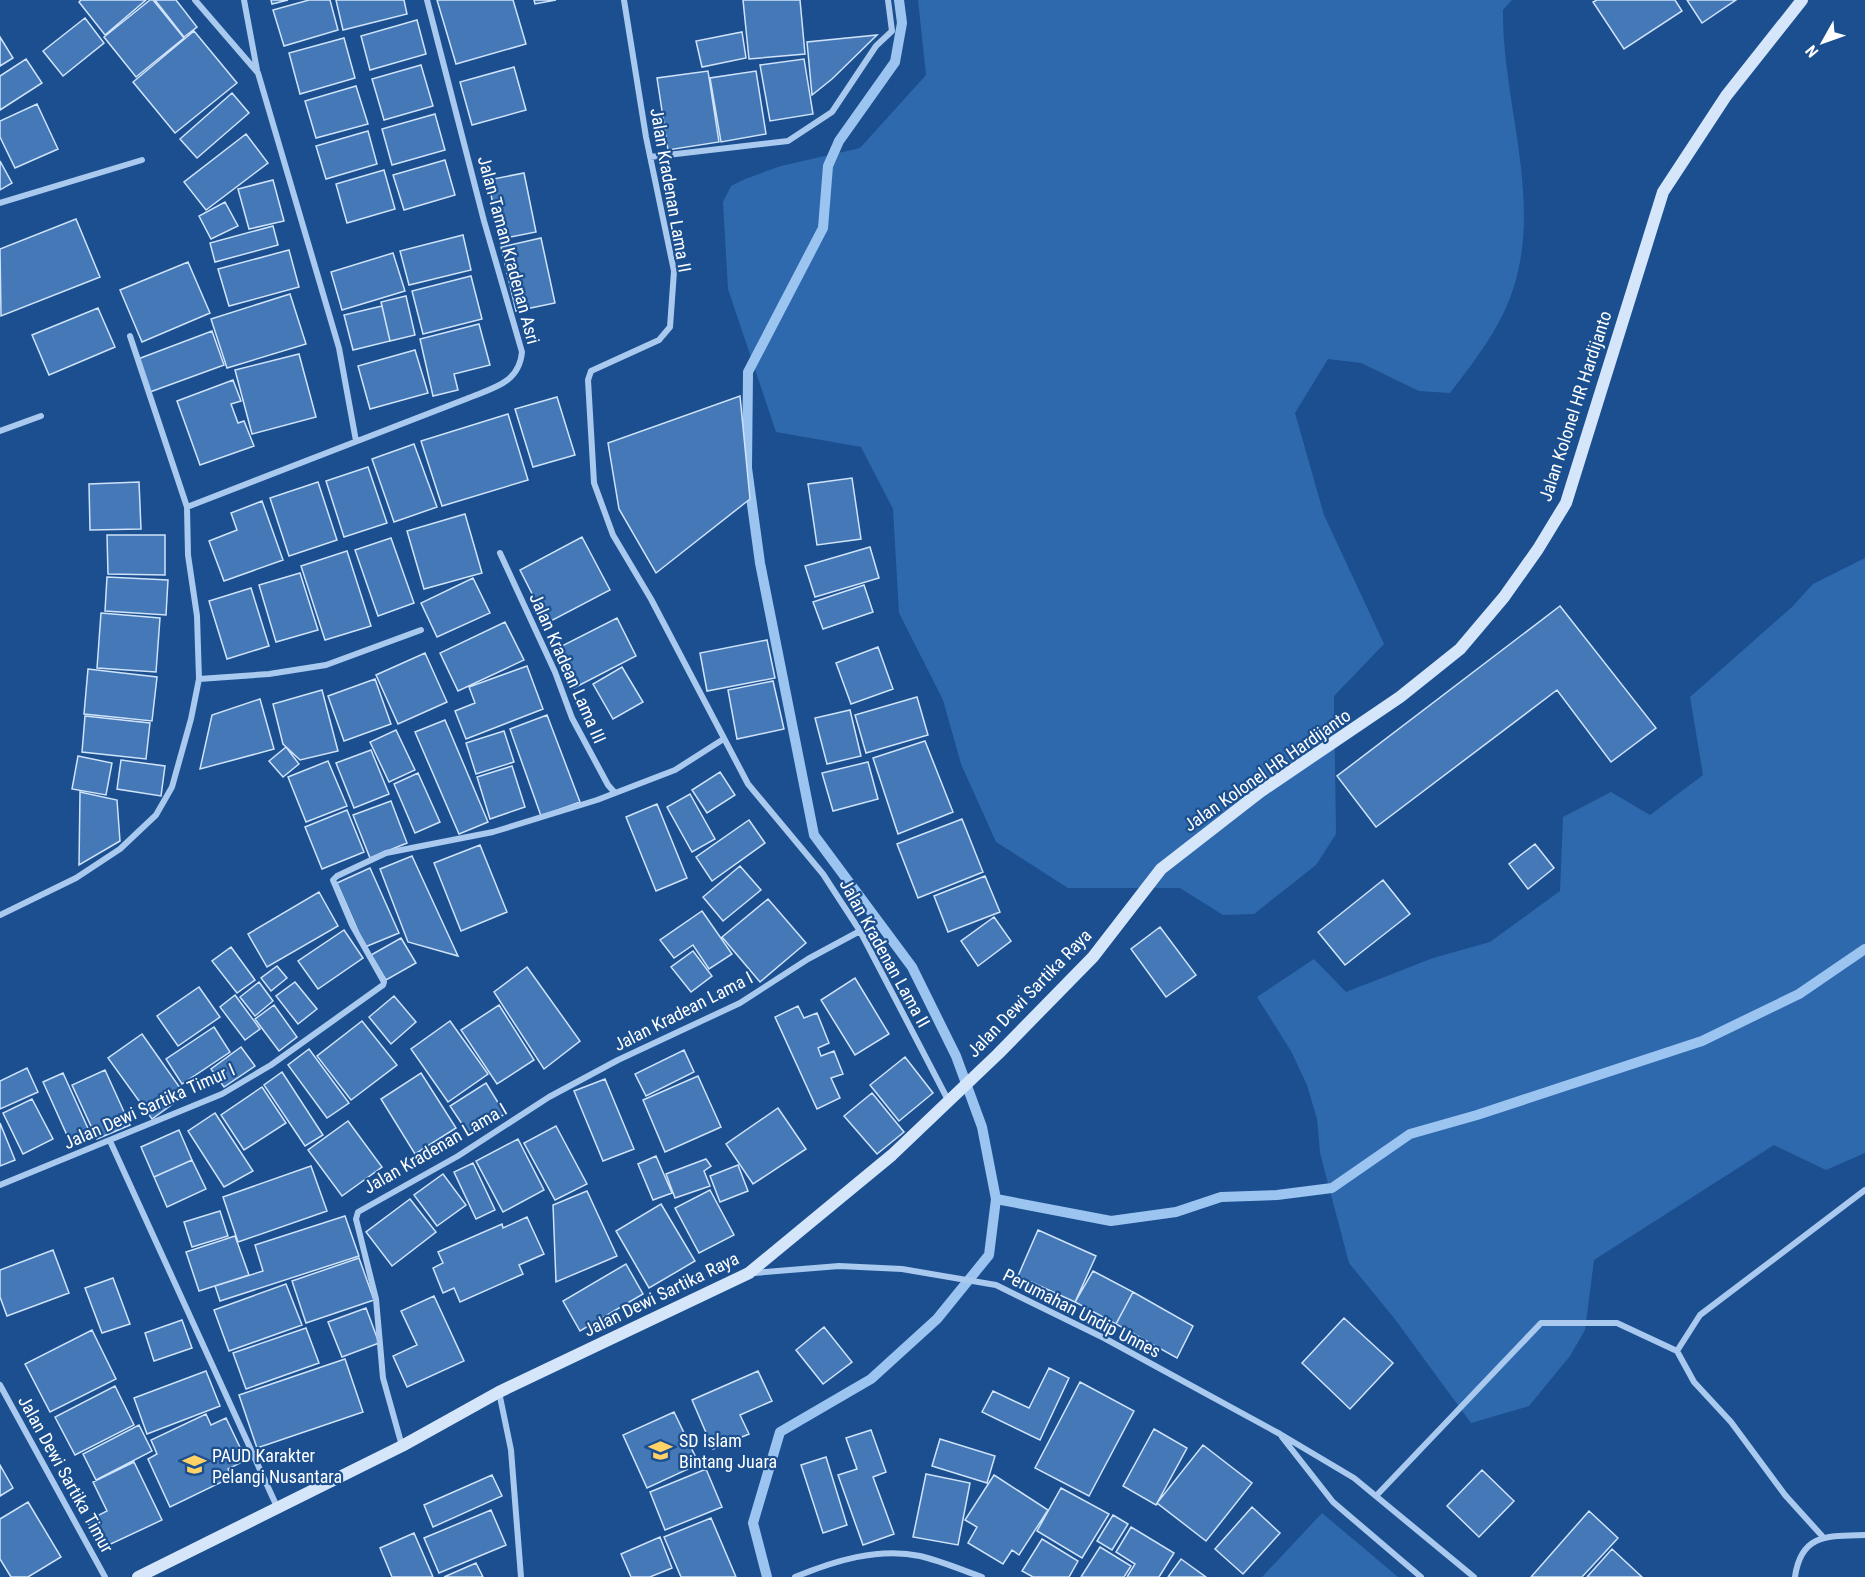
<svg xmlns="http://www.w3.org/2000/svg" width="1865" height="1577" viewBox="0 0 1865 1577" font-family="'Roboto Condensed',sans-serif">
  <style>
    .green { fill: #2e69ad }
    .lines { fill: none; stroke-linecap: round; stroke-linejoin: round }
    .stream { stroke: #9cc4f0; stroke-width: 10 }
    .building { fill: #4478b7; stroke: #cfe3fa; stroke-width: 1.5 }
    .street { stroke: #a9c9ee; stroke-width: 6 }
    .secondary { stroke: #d6e6fa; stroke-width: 12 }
    .labels { text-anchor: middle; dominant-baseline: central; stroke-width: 4.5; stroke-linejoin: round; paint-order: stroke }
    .street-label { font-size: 18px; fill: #fff; stroke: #1b4f8f }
    .poi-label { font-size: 18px; fill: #fff; stroke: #1b4f8f; text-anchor: start }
  </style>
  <rect width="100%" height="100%" fill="#1b4f8f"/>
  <path class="green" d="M918,0H1512L1503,10C1502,100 1541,194 1515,283C1503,325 1476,359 1450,393L1419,391L1361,363L1328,359L1295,413L1324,515L1384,644L1334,696L1336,834L1316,865L1254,914L1223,915L1180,888H1068L996,842L961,764L943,700L899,613L893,509L861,447L776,432L728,289L723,202L731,186L745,179L781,166L860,148L926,75Z
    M1865,558V1153L1826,1170L1774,1145L1594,1260L1585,1330L1570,1356L1529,1406L1471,1423L1394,1318L1349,1263L1320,1153L1317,1119L1307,1085L1291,1051L1257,997L1314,959L1346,992L1433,958L1490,942L1560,891L1563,817L1611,792L1650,815L1703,775L1690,697L1792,607L1813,584Z
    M1322,1513L1398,1577H1262Z"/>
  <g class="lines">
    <path class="stream" d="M996,1199L1111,1221L1176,1212L1221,1197L1277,1195L1332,1188L1410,1134L1477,1115L1702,1041L1799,994L1865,949
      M767,1577L753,1523L780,1432L871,1379L937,1319L989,1255L996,1199L982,1127L956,1056L912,967L814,835L760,563L747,468L748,372L823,228L828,166L839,141L895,62L902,23L899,0"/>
  </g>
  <path class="building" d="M81,0H146L105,35L79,2Z
    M150,0H153L184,38L136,77L104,37Z
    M155,0H176L197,27L184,37Z
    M271,0H288L272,4Z
    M309,0H330L338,30L284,46L273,10Z
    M336,0H404L407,14L343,30Z
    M437,0H513L526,44L456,64Z
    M534,0H556L535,4Z
    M743,0H800L805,54L749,59Z
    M1597,0H1675L1682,11L1624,49L1593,2Z
    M1687,0H1736L1702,23Z
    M85,18L104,43L63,76L43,51Z
    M417,20L426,54L370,70L361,36Z
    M194,31L237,83L175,133L133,82Z
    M742,32L746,58L702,67L696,41Z
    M877,35L832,79L812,95L807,42Z
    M0,37L13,58L0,66Z
    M344,38L355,78L300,94L289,53Z
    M26,59L42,83L0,110V76Z
    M804,59L813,114L770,121L760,65Z
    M421,65L433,106L384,120L372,79Z
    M514,67L526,110L472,125L460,82Z
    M708,71L719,142L668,150L657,78Z
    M756,71L766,134L721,142L710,78Z
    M356,86L368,124L316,138L305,101Z
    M232,93L249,113L197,158L180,139Z
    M37,104L58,149L15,168L0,137V121Z
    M435,114L445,150L392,165L382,129Z
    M368,131L377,164L326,179L316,146Z
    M246,134L268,163L206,210L184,182Z
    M445,160L455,195L404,210L393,175Z
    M0,161L12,183L0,190Z
    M384,170L395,209L347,223L336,184Z
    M524,173L536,232L500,239L488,180Z
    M273,180L284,221L249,229L238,189Z
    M225,202L238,226L211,239L199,216Z
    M76,219L100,277L1,316L0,249Z
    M273,226L278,245L215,262L210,243Z
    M463,235L471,270L409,285L400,251Z
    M541,238L555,303L516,311L501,247Z
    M289,250L299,287L229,306L218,269Z
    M393,253L405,291L342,310L331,272Z
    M188,262L210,313L142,342L120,290Z
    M471,276L482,319L423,334L412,291Z
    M290,294L306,344L227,368L211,319Z
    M406,296L415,335L390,341L381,302Z
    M382,306L390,341L353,350L344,315Z
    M98,308L115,347L49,375L32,335Z
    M479,324L490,365L454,374L458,390L433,396L420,339Z
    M212,331L224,365L150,392L138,359Z
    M415,350L428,393L370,409L358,366Z
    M299,354L316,417L252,434L235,370Z
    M233,380L241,401L231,404L238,423L244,421L254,446L200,465L177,401Z
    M740,396L750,499L656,573L619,509L608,443Z
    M557,397L575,455L533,467L515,409Z
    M508,414L528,480L442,506L421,441Z
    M414,444L437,507L394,522L372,459Z
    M368,467L387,523L344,537L326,481Z
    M852,478L861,539L817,545L808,484Z
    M139,482L141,529L90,530L89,484Z
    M318,482L337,540L289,556L270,498Z
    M262,501L283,560L224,581L209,541L237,530L231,513Z
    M465,514L482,573L424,589L407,531Z
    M107,535H165V575L108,574Z
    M582,537L610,590L547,623L520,570Z
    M391,538L414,603L378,616L355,550Z
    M870,547L879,578L815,597L805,566Z
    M347,551L371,626L325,640L301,566Z
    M300,573L318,630L276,642L259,585Z
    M107,577L168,580L166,615L105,611Z
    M473,578L490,613L437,637L421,603Z
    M864,585L873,612L823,629L813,602Z
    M251,588L269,646L227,659L209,601Z
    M1560,606L1656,728L1611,762L1557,690L1376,827L1337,776Z
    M101,613L160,618L156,672L97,668Z
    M617,618L636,656L574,688L554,650Z
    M505,622L524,660L458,691L440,653Z
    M767,640L775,678L707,691L700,653Z
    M878,647L893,689L851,704L836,663Z
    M425,653L447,702L398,724L376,675Z
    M527,666L543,709L466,739L455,711L475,703L469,687Z
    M622,667L643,702L613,719L593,684Z
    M88,669L157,677L152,721L84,714Z
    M375,679L391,724L344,741L328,696Z
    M773,681L784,729L737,739L728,690Z
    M322,690L338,751L300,760L283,744L273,704Z
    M917,697L928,735L866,753L855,715Z
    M260,699L274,749L200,769L212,715Z
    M850,710L861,756L827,764L815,718Z
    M547,715L580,802L541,816L510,729Z
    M85,716L150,723L146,759L82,752Z
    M445,720L488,822L459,834L415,732Z
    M396,730L415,770L389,782L370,742Z
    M504,731L514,762L476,774L466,743Z
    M925,741L953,812L898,834L873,758Z
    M286,747L299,764L283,777L269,761Z
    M371,750L389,794L354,808L336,763Z
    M78,756L112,763L106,795L72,789Z
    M121,760L165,766L161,796L117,789Z
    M328,761L347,806L306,822L288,777Z
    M868,762L878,799L833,811L822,773Z
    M512,766L525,807L490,819L477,777Z
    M720,772L735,795L707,813L692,790Z
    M418,773L440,822L415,833L394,784Z
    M80,792L117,800L120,841L79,865Z
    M690,794L715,839L692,852L667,807Z
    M391,801L407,843L370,858L353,815Z
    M657,804L687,878L656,891L626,817Z
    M347,810L364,852L322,869L305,827Z
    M962,819L983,872L918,898L897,844Z
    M749,820L765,843L712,881L696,857Z
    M1535,844L1554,868L1528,889L1509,864Z
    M480,845L507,912L461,931L434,863Z
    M412,856L458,956L408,942L380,869Z
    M740,866L761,890L723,921L703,897Z
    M370,868L399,933L365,947L337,883Z
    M985,876L1000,912L948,932L934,896Z
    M1383,880L1410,914L1345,965L1318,932Z
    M319,892L338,926L267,967L248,934Z
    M768,899L806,943L760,982L722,937Z
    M702,911L732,954L709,969L693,945L674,958L660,940Z
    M994,917L1011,941L978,966L961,941Z
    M1160,927L1196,975L1166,997L1131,949Z
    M344,930L363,958L318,989L298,961Z
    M401,938L416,963L386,980L371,955Z
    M231,947L255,980L237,993L212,961Z
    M693,951L712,976L691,992L671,967Z
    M277,966L287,978L271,991L261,978Z
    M527,967L580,1041L544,1069L494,992Z
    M855,978L889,1034L855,1055L821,1000Z
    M259,982L273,1001L255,1016L240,997Z
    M295,982L317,1009L298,1024L276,996Z
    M199,987L220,1017L178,1046L157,1016Z
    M235,995L260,1029L245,1040L220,1007Z
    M394,996L416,1022L391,1044L369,1017Z
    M274,1005L297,1037L279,1051L255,1019Z
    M499,1005L534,1060L497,1084L461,1030Z
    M798,1006L804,1018L817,1013L829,1043L818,1048L821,1056L834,1051L843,1074L831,1078L840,1098L817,1109L775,1017Z
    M362,1021L397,1065L351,1100L317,1056Z
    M450,1021L488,1074L448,1102L411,1049Z
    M214,1027L230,1052L182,1084L166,1059Z
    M142,1034L185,1095L152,1119L108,1058Z
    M241,1047L255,1066L224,1087L211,1069Z
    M309,1049L349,1103L327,1118L288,1065Z
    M684,1050L694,1072L646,1096L635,1074Z
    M905,1057L933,1093L899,1121L870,1085Z
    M27,1068L38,1092L0,1109V1081Z
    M105,1070L130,1125L97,1139L72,1085Z
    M282,1072L323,1135L305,1146L264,1085Z
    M63,1073L91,1135L71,1144L43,1082Z
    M421,1073L456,1128L415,1154L381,1099Z
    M698,1076L721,1127L665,1152L643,1100Z
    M605,1079L634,1149L603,1161L574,1091Z
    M486,1083L505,1114L470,1136L450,1106Z
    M262,1087L286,1123L244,1150L221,1115Z
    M872,1093L904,1132L877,1154L844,1116Z
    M32,1099L53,1139L23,1154L3,1113Z
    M778,1108L806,1149L753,1184L726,1144Z
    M215,1113L253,1171L224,1187L188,1131Z
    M348,1121L382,1167L342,1196L308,1150Z
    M0,1123L15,1160L0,1166Z
    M556,1126L587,1184L555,1200L524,1143Z
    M179,1130L192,1160L154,1177L141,1147Z
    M518,1139L544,1190L503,1212L476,1161Z
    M656,1156L672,1193L653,1200L638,1164Z
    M706,1159L711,1166L704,1171L710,1186L675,1198L666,1174Z
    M192,1160L206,1189L167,1207L154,1177Z
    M473,1163L495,1210L476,1219L454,1172Z
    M738,1165L748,1191L720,1202L710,1176Z
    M311,1166L327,1211L238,1242L223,1197Z
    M443,1174L466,1205L437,1226L414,1195Z
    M710,1190L734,1235L699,1253L675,1208Z
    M587,1191L617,1256L556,1282L553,1205Z
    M410,1199L436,1232L392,1266L366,1232Z
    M661,1204L695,1261L649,1288L616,1231Z
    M220,1211L228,1236L192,1247L184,1222Z
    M345,1216L359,1256L220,1301L215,1286L263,1271L255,1245Z
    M527,1217L544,1254L519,1265L523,1274L460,1302L454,1288L443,1293L433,1268L443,1263L438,1252L502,1224L503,1228Z
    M1038,1230L1096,1256L1075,1302L1018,1276Z
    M235,1236L249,1275L199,1291L186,1252Z
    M53,1250L69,1293L7,1316L0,1297V1270Z
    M359,1258L374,1300L306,1323L292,1281Z
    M626,1264L643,1294L580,1331L563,1301Z
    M1093,1271L1133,1292L1116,1324L1075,1302Z
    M113,1278L130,1324L102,1333L85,1288Z
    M286,1284L302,1325L229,1351L214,1310Z
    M1133,1292L1193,1326L1177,1358L1116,1324Z
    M434,1296L464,1361L407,1387L393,1356L417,1345L401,1311Z
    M366,1308L379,1343L342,1357L328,1322Z
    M1344,1318L1393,1363L1350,1409L1302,1363Z
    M182,1320L192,1348L154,1361L145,1333Z
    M824,1327L852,1362L823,1384L796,1350Z
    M306,1328L319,1363L246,1389L233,1353Z
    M92,1330L116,1379L50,1412L25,1364Z
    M345,1359L363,1412L257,1448L239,1395Z
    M1049,1368L1069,1378L1040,1440L982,1412L993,1391L1029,1408Z
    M206,1371L220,1406L147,1434L134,1398Z
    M758,1371L772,1401L740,1415L749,1434L713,1449L692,1400Z
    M1080,1382L1134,1411L1089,1496L1035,1468Z
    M115,1386L134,1425L75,1455L55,1417Z
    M674,1412L699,1464L647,1488L623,1435Z
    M206,1414L211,1425L226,1418L246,1460L228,1469L232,1477L170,1507L148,1459L157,1454L151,1440Z
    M139,1425L152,1451L96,1480L83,1454Z
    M1154,1429L1187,1448L1156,1505L1123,1486Z
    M871,1430L886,1472L873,1477L894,1534L863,1545L838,1475L857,1469L846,1438Z
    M940,1439L995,1456L987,1483L932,1466Z
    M1203,1445L1252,1483L1206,1541L1157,1503Z
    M826,1457L847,1525L823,1533L801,1465Z
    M134,1462L162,1520L100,1549L87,1521L107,1511L93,1482Z
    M0,1465L13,1488L0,1496Z
    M706,1469L722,1507L665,1530L650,1492Z
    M1482,1470L1514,1501L1479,1537L1447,1506Z
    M926,1474L970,1483L958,1545L913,1537Z
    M492,1475L502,1496L433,1527L424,1505Z
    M994,1475L1048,1510L1019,1555L1012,1550L1003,1564L968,1543L977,1527L965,1520Z
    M1061,1488L1109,1514L1082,1558L1037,1531Z
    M28,1502L61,1557L28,1577H11L0,1559V1519Z
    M1252,1507L1280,1533L1243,1574L1215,1549Z
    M491,1510L506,1545L439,1573L424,1538Z
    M1589,1511L1618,1538L1582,1577H1531Z
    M1113,1515L1128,1524L1112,1550L1097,1541Z
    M711,1518L736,1577H681L664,1537Z
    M1131,1527L1174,1553L1159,1577H1127L1135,1564L1116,1552Z
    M414,1533L433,1577H392L380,1548Z
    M660,1537L672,1568L650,1577H631L621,1554Z
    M1042,1539L1078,1561L1069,1577H1033L1022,1571Z
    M1100,1547L1131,1566L1124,1577H1081Z
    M1612,1549L1642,1577H1587Z
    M1181,1559L1206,1577H1168Z
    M476,1563L483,1577H444Z"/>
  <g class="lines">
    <path class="street" d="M195,0L258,73L339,348L356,441
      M244,0L257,70
      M624,0L646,137L674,271L670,327L659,340L591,371L588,380L594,483L613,535L651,599L748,784L823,874L860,931L948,1100
      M650,157L788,141L832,112L876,46L892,31L888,0
      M0,203L142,160
      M0,431L41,416
      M187,507L466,399C492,388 519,384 522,352L484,221L427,0
      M500,553L555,672L572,718L608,785L615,793
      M199,679L269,674L326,665L421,630
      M0,915L76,878L120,849L156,815L172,787L191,719L199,679L197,616L188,555L187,507L130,336
      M110,1141L278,1509
      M0,1185L222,1094L271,1065L383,985L384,982L352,925L333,880L337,876L386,853L493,832L597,800L675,770L722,740
      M754,1273L839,1266L902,1269L996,1285L1104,1338L1280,1434L1354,1478L1474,1577
      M0,1385L105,1577
      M499,1392L511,1450L521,1577
      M1282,1437L1333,1502L1421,1577
      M402,1446L383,1378L376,1299L356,1219L358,1212L458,1156L549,1097L618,1060L740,1003L808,959L860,931
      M1376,1496L1541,1323H1617L1677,1351
      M1823,1537L1785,1495L1731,1422L1694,1382L1677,1351L1700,1315L1865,1190
      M795,1577C834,1561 878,1547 920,1556C941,1561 962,1570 982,1577
      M1795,1577C1801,1533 1829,1536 1865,1535"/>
    <path class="secondary" d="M138,1577L402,1446L499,1392L749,1273L892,1155L998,1054L1093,957L1161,869L1260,792L1400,697L1460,649L1504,597L1538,549L1566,503L1663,192L1726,96L1802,0"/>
  </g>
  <defs>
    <symbol id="school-bare" viewBox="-9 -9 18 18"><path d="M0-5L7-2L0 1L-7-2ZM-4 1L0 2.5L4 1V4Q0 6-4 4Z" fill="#ffd166" stroke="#1b4f8f" stroke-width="2.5" paint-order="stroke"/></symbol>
  </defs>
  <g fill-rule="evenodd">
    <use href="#school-bare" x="644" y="1434" width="33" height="33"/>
    <use href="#school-bare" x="178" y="1448" width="33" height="33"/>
  </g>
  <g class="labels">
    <g class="street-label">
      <text transform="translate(671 190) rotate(80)">Jalan Kradenan Lama II</text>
      <text transform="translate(509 250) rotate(75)">Jalan Taman Kradenan Asri</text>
      <text transform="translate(1575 406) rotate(-72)">Jalan Kolonel HR Hardijanto</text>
      <text transform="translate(568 668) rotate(66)">Jalan Kradean Lama III</text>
      <text transform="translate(1267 770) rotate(-35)">Jalan Kolonel HR Hardijanto</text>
      <text transform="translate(885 953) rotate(61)">Jalan Kradenan Lama II</text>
      <text transform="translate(1029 993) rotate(-46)">Jalan Dewi Sartika Raya</text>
      <text transform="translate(683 1011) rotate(-27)">Jalan Kradean Lama I</text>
      <text transform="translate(149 1106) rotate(-24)">Jalan Dewi Sartika Timur I</text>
      <text transform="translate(435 1148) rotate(-30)">Jalan Kradenan Lama I</text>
      <text transform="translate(661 1294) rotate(-26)">Jalan Dewi Sartika Raya</text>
      <text transform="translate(1082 1313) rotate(27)">Perumahan Undip Unnes</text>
      <text transform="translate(66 1474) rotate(61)">Jalan Dewi Sartika Timur</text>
    </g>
    <g class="poi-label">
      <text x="679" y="1440">SD Islam<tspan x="679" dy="21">Bintang Juara</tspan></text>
      <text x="212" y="1455">PAUD Karakter<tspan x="212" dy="21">Pelangi Nusantara</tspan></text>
    </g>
  </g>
  <g transform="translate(1823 42) rotate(230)" stroke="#1b4f8f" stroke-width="4.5" paint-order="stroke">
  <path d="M0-4.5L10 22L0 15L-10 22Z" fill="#ffffff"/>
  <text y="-9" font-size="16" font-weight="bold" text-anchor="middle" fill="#ffffff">N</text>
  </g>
</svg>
